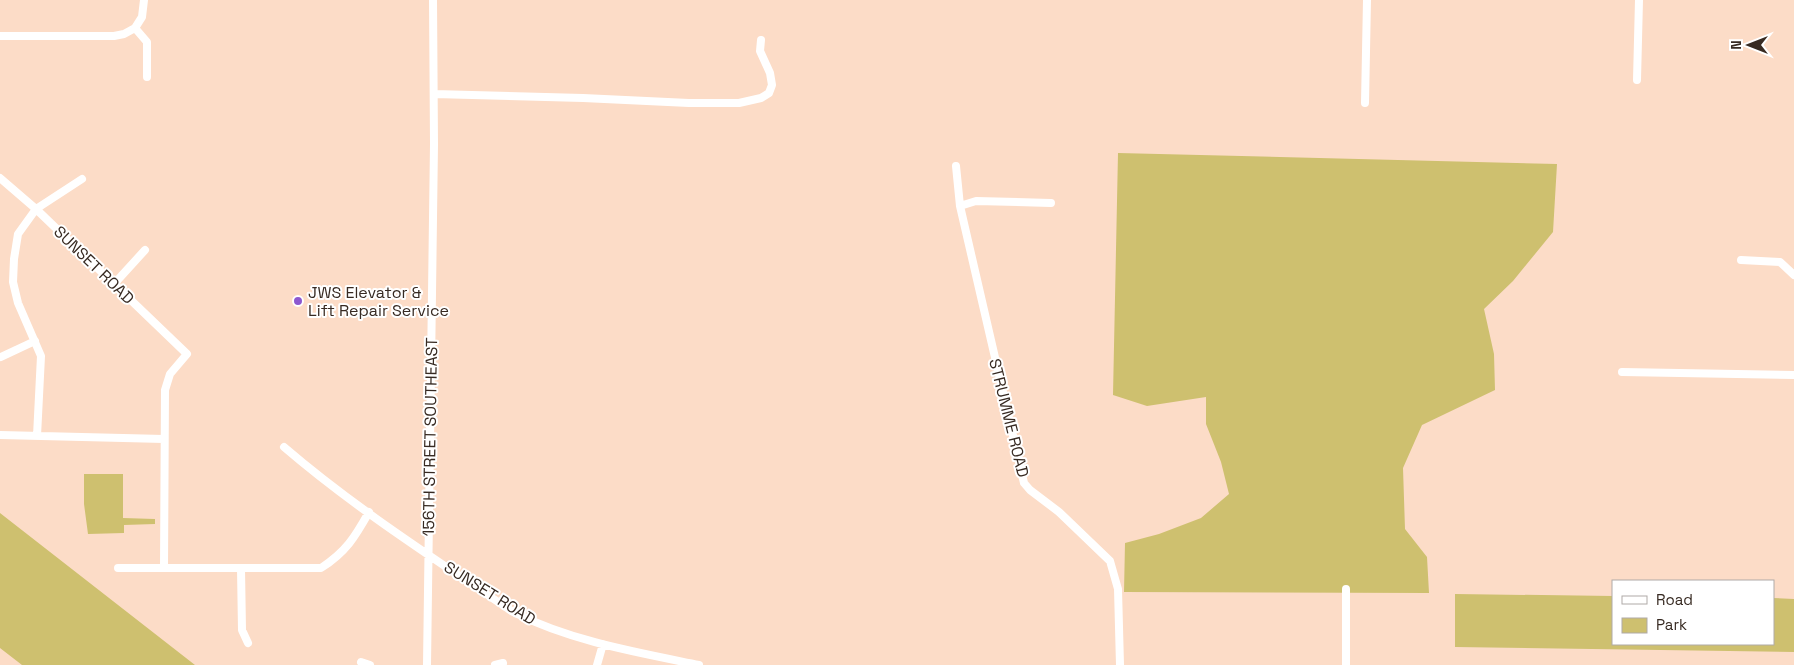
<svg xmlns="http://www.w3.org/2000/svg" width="1794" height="665" viewBox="0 0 1794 665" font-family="'Space Grotesk',sans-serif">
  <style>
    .green { fill: #cec06f }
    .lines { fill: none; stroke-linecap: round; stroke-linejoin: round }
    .minor { stroke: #fff; stroke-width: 8 }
    .poi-dot { fill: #8c58d0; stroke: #fff; stroke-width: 2 }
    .labels { text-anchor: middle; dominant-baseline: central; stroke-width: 4; stroke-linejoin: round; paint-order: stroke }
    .street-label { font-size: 16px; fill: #372a22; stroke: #fff }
    .poi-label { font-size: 16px; fill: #372a22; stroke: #fff; text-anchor: start }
  </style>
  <rect width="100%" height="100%" fill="#fcdcc7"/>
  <path class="green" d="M1118,153L1557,164L1553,232L1513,281L1484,309L1494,354L1495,390L1422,425L1403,468L1405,529L1427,557L1429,593L1124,592L1125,543L1159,534L1201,518L1229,494L1221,462L1206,424V397L1147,406L1113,395Z
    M84,474H123V518L155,519V524L124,525V533L88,534L84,504Z
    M0,513L195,665H22L0,648Z
    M1455,594L1613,596V644H1773V598L1794,599V652L1455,647Z"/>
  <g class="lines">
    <path class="minor" d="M144,0L142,17L135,28L147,42V77
      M0,36H114L124,34L135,28
      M1637,80L1639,0
      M434,94L583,98L689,103H739L761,98L769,93L772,85L770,73L760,51L761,40
      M1365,103L1367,0
      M956,166L960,206L1024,483L1030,490L1059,512L1110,561L1118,589L1120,665
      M0,178L36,209L187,354L170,374L165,390L164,568
      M960,206L976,201L1051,203
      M1741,260L1780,262L1794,275
      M114,284L145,250
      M1,357L35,341
      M1622,372L1794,375
      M0,435L164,439
      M37,436L41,356L18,303L13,282L14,259L18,234L36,209L82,179
      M284,447C355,508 435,559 513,612C571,641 635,652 699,665
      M118,568H321C346,552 355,537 369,512
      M241,569L242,630L248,643
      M361,662L370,665
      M427,665L434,144L433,0
      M495,665L503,663
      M597,665L603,644
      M1346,665V589"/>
  </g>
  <circle class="poi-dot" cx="298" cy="301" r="5"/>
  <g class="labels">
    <g class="street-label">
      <text transform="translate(94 265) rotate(44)">SUNSET ROAD</text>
      <text transform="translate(1009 418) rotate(76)">STRUMME ROAD</text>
      <text transform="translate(430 437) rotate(-89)">156TH STREET SOUTHEAST</text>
      <text transform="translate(490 593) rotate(32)">SUNSET ROAD</text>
    </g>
    <g class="poi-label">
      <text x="308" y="292">JWS Elevator &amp;<tspan x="308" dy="18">Lift Repair Service</tspan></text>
    </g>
  </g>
  <rect x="1612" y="580" width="162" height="65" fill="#ffffff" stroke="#afaaa7"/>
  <rect x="1622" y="596" width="25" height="8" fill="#ffffff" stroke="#afaaa7"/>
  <text x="1656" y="605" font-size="15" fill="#372a22">Road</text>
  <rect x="1622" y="618" width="25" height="15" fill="#cec06f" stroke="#afaaa7"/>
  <text x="1656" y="630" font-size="15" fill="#372a22">Park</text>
  <g transform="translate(1749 45) rotate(270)" stroke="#ffffff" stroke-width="4" paint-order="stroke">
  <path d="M0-4L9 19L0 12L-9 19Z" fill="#372a22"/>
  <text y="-8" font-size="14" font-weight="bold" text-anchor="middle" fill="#372a22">N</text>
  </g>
</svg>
